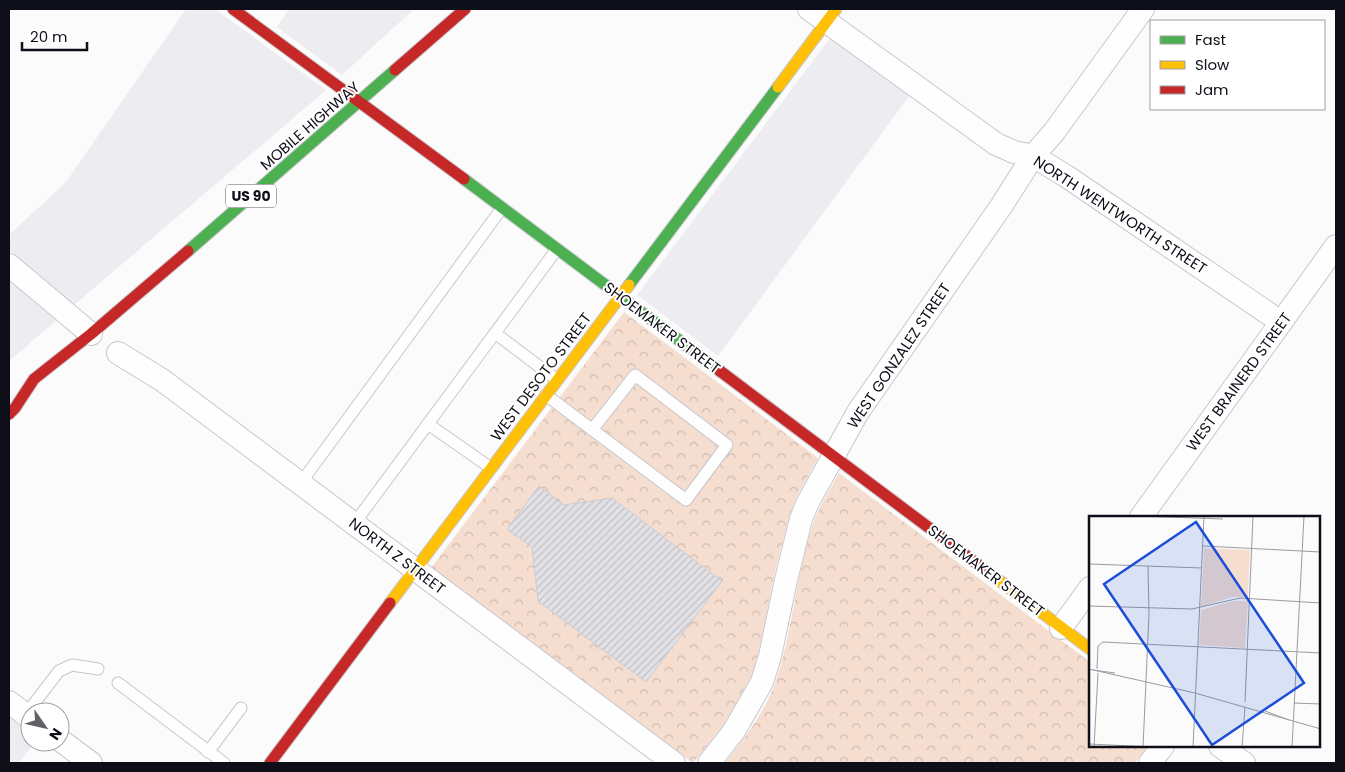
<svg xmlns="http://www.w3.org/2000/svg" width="1345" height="772" viewBox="0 0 1345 772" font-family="Poppins,sans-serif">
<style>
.built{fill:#ededf1}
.park{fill:url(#park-crowns)}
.building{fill:url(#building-hatch);stroke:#ccccd3}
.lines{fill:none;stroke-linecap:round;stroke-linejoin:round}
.lane-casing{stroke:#c7c7cd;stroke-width:13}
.street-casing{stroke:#c7c7cd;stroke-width:24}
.fast-casing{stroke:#c7c7cd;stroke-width:13}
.slow-casing{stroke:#c7c7cd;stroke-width:13}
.jam-casing{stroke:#c7c7cd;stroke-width:13}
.lane{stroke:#fefefe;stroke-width:11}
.street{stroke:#fefefe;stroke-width:22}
.fast{stroke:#4caf50;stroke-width:11}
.slow{stroke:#ffc107;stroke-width:11}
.jam{stroke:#c62828;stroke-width:11}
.labels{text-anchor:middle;stroke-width:4;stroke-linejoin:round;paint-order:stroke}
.shield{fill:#fff;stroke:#56565e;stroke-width:1}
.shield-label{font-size:14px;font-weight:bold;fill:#0e0e19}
.street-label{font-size:15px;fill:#0e0e19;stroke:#fff}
.inset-road{fill:none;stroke:#9c9ca1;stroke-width:1}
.view{fill:#1d4ed8;fill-opacity:0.15;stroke:#1d4ed8;stroke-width:2.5}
.inset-edge{fill:none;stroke:#0e0e19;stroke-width:2.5}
</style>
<defs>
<pattern id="park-crowns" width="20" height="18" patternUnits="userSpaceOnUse" patternTransform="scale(1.25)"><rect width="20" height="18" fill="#f5ddcf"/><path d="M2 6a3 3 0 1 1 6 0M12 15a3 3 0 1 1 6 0" fill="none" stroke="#d1bcb1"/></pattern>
<pattern id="building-hatch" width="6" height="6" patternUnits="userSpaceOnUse" patternTransform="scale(1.25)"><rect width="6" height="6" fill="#e1e1e6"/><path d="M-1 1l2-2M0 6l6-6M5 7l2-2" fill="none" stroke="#c0c0c5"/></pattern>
</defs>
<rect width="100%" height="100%" fill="#fbfbfb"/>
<g class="built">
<path d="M186,9h29l111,81 -253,216 -64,-55v-16l57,-53z"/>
<path d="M289,9h125l-72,66 -65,-48z"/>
<path d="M830,38l80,57 -192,261 -81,-61z"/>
<path d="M9,280l47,41 -47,40z"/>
<path d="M9,715l21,16v11h5l-16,21h-10z"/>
</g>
<g class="park">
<path d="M624,312l194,146 -21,38 -7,18 -16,62 -15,76 -8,25 -27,47 -31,39 -262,-195z"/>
<path d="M839,473l251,189v84h58l-13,17h-410c18,-23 38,-48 49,-77 19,-52 21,-109 39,-162 6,-18 17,-34 26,-51z"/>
</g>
<path class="building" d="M539,486l25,19 48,-7 110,83 -76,101 -108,-81 -6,-54 -25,-18z"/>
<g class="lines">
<defs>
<g id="lane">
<path d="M495,333l62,47"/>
<path d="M546,395l140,105 41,-55 -92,-70 -43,55"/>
<path d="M428,424l63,44"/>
<path d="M300,484l202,-276"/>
<path d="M354,524l203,-275"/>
<path d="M118,683l106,80"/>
<path d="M26,714l33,-43 13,-6 26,4"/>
<path d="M208,752l33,-44"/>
</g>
<g id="street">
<path d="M809,9l187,135 18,8 19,4 33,20 215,146"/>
<path d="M9,265l82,69"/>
<path d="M118,353l44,27 512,383"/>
<path d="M1141,517l195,-271"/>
<path d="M1061,628l29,-40"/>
<path d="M9,702l21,16"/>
<path d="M60,740l31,23"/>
<path d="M1220,746l24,17"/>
<path d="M709,763l25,-32 28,-49 8,-26 16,-76 15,-61 7,-17 50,-90 144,-207 31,-49 21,-24 89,-123"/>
<path d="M1150,763l13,-17"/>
</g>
<g id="fast">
<path d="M464,179l256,192"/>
<path d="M188,251l207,-181"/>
<path d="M629,285l149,-198"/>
</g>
<g id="slow">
<path d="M778,87l58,-78"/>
<path d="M988,572l102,77"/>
<path d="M390,603l239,-318"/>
</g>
<g id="jam">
<path d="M233,9l231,170"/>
<path d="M395,70l70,-61"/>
<path d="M720,371l268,201"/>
<path d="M9,414l6,-6 19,-29 57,-45 97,-83"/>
<path d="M270,763l120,-160"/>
</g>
</defs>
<use href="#lane" class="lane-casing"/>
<use href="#street" class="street-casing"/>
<use href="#fast" class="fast-casing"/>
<use href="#slow" class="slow-casing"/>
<use href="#jam" class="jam-casing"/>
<use href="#lane" class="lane"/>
<use href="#street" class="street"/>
<use href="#fast" class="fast"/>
<use href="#slow" class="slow"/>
<use href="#jam" class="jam"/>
</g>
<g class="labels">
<rect class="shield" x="226" y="184.5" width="50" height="23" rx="4"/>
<g class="shield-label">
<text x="251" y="201">US 90</text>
</g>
<g class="street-label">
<text transform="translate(310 126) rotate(-41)" y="5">MOBILE HIGHWAY</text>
<text transform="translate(1120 215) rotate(33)" y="5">NORTH WENTWORTH STREET</text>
<text transform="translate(662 328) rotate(37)" y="5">SHOEMAKER STREET</text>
<text transform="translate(899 356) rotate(-56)" y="5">WEST GONZALEZ STREET</text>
<text transform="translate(541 377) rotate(-53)" y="5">WEST DESOTO STREET</text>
<text transform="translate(1239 382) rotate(-54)" y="5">WEST BRAINERD STREET</text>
<text transform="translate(397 556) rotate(37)" y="5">NORTH Z STREET</text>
<text transform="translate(986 571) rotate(37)" y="5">SHOEMAKER STREET</text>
</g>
</g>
<g transform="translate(1089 516)">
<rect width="231" height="231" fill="#fbfbfb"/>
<path d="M115,32l46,2 -2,47h-16l-31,10zM144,85h15l-3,47 -46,-3 2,-35z" fill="#f5ddcf"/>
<path class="inset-road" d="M48,0l86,3M114,30l118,6M0,48l113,4M0,90l103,3 48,-11 81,5M0,153l106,24 126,36M8,153l1,-23 5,-4 218,11M4,154l22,3M156,186l8,-186M205,187l27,1M176,195l24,9M0,228l64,3M5,231l4,-74M54,231l6,-133 -1,-48M104,231l11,-231M153,231l3,-40M203,231l12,-231"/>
<path class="view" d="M107,6l108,161 -92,62 -108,-161z"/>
<rect width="231" height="231" class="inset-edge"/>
</g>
<rect width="1345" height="772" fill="none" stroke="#0e0e19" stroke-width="20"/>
<rect x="1150" y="20" width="175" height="90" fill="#ffffff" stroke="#9f9fa3"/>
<rect x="1160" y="36" width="25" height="8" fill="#4caf50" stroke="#9f9fa3"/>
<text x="1195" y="45" font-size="15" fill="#0e0e19">Fast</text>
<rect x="1160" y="61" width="25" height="8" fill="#ffc107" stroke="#9f9fa3"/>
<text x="1195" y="70" font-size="15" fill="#0e0e19">Slow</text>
<rect x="1160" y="86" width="25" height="8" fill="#c62828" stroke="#9f9fa3"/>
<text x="1195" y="95" font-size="15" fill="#0e0e19">Jam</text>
<g transform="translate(45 727) rotate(124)"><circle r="24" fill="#ffffff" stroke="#9f9fa3"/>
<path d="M0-4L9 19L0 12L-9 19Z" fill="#616168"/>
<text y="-8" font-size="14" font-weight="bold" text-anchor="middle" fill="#0e0e19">N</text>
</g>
<path d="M22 42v8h65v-8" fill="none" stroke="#0e0e19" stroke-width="2.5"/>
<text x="30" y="42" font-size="15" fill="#0e0e19" stroke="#ffffff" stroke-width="4" paint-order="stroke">20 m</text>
</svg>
